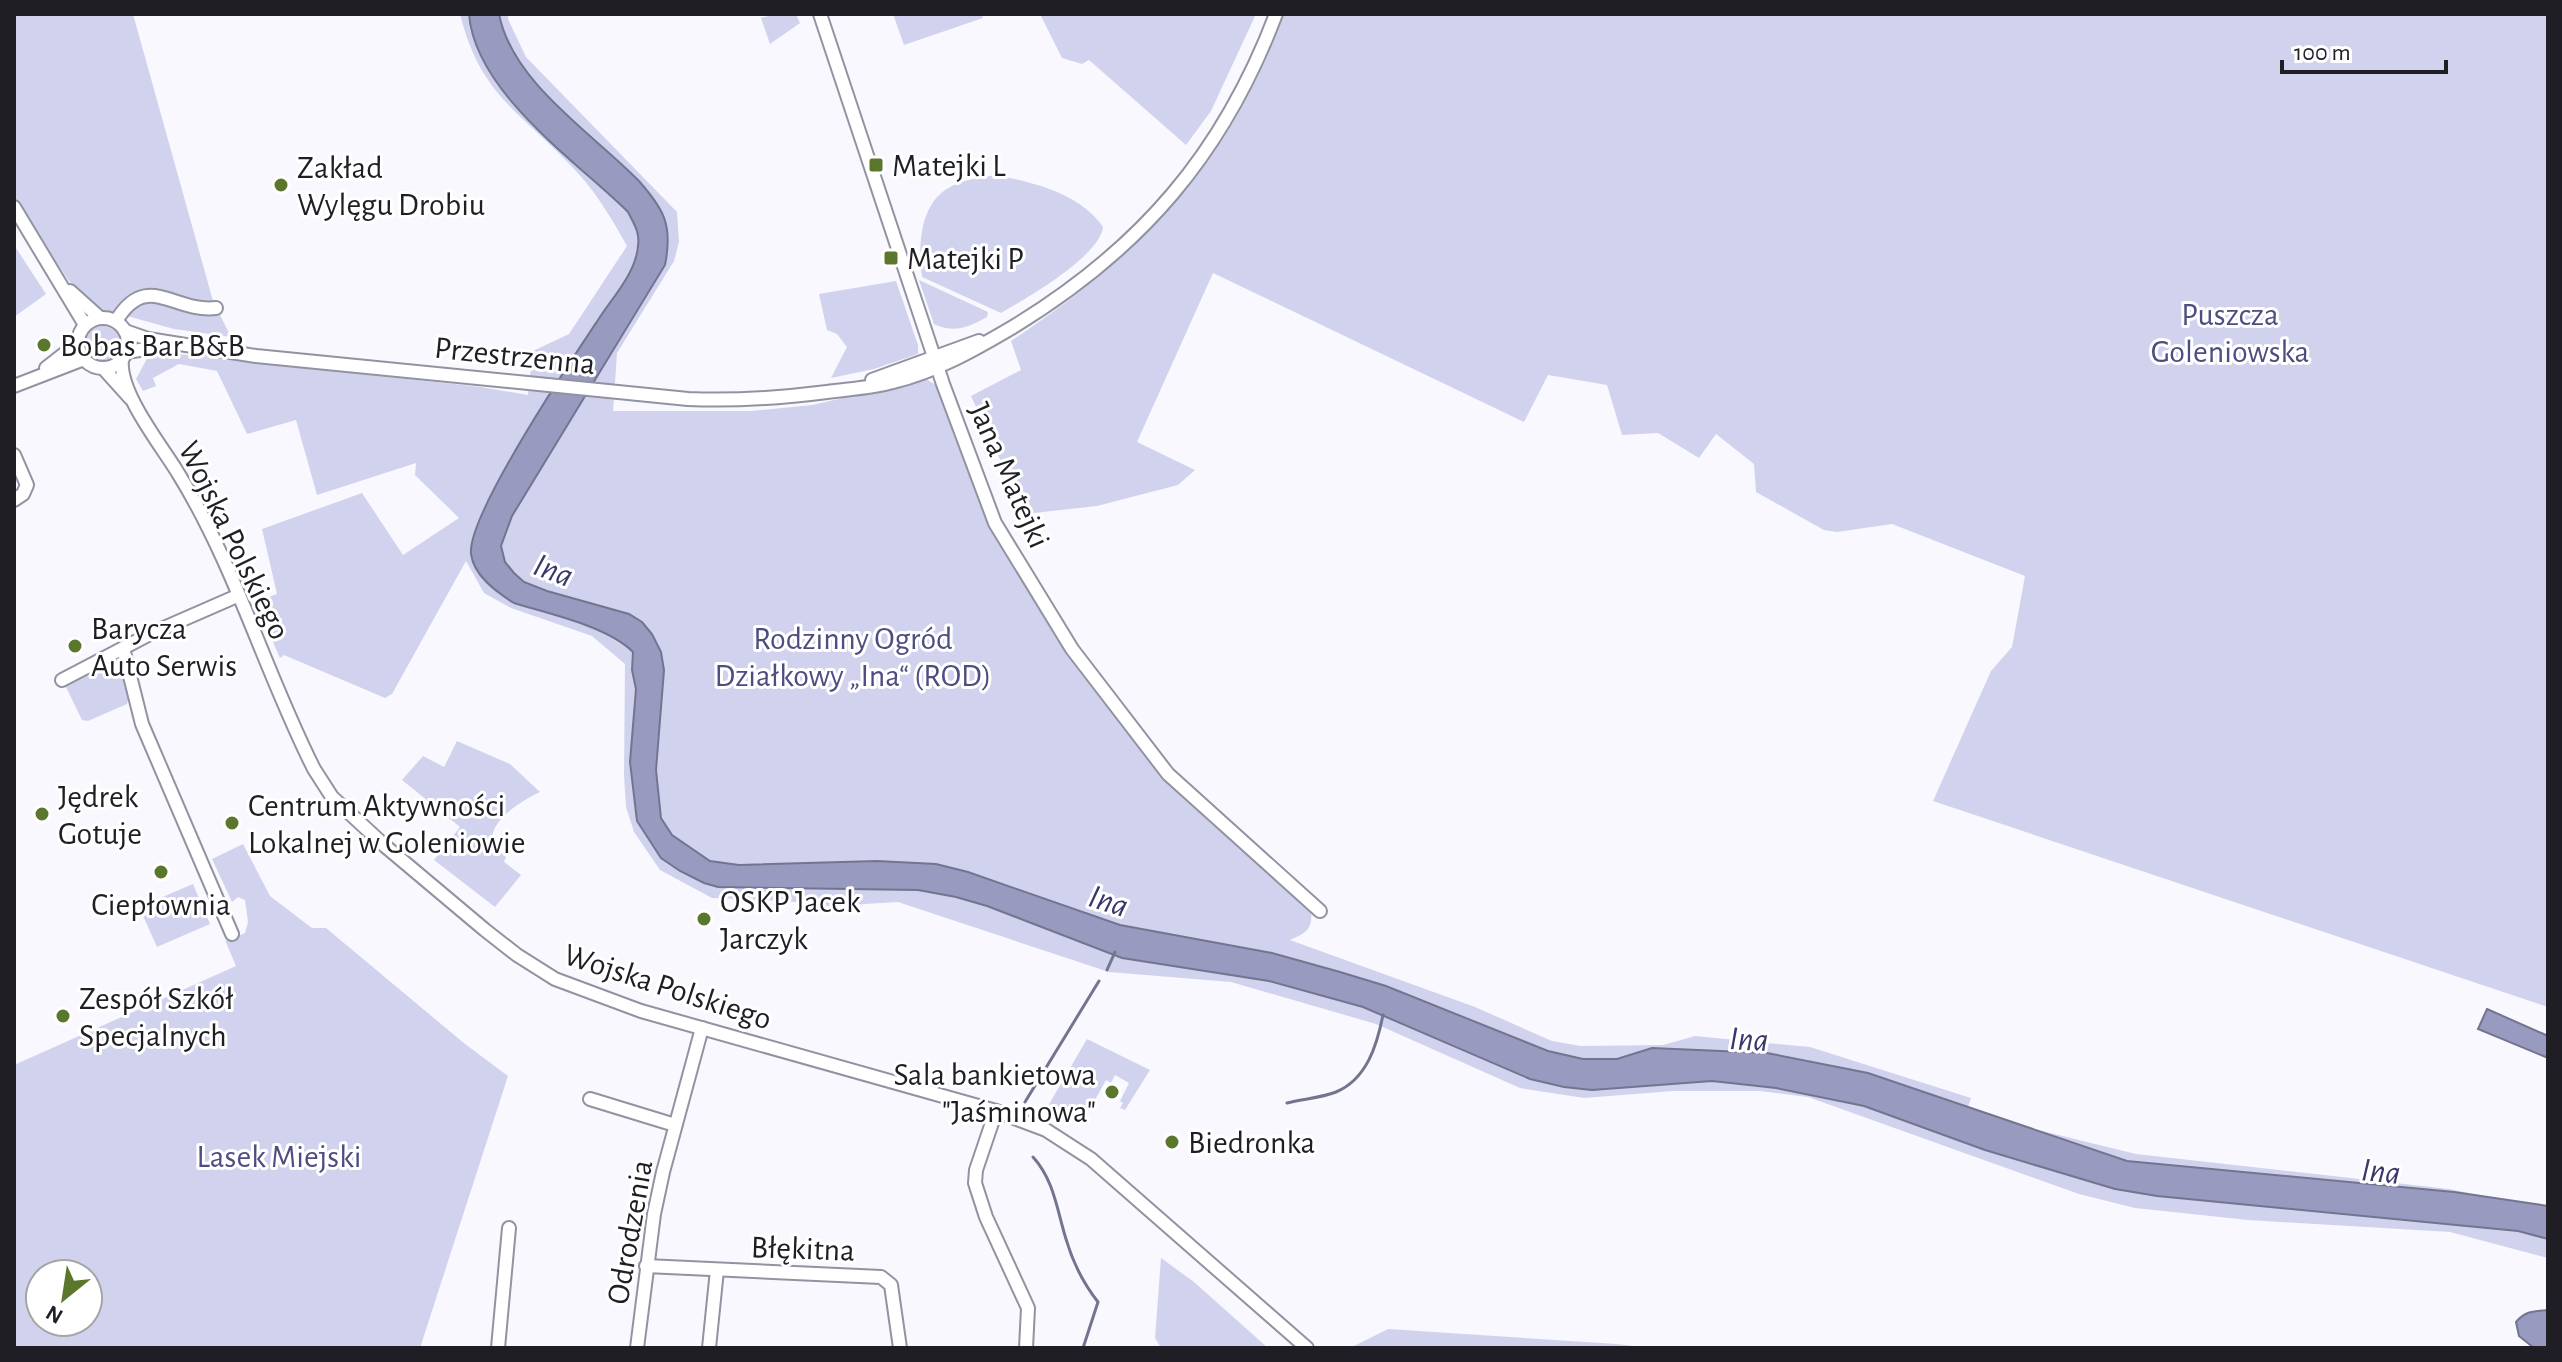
<svg xmlns="http://www.w3.org/2000/svg" width="2562" height="1362" viewBox="0 0 2562 1362" font-family="'Alegreya Sans',sans-serif">
<style>
.green{fill:#d1d3ee;fill-rule:evenodd}
.water{fill:#989abf;stroke:#737590;stroke-width:2}
.lines{fill:none;stroke-linecap:round;stroke-linejoin:round}
.stream{stroke:#737590;stroke-width:3}
.minor-casing{stroke:#9293a1;stroke-width:16}
.minor{stroke:#fff;stroke-width:12}
.poi-dot{fill:#5a772c;stroke:#fff;stroke-width:3}
.labels{text-anchor:middle;stroke-width:6;stroke-linejoin:round;paint-order:stroke}
.poi-label{font-size:32px;fill:#1e1e24;stroke:#fff;text-anchor:start}
.park-label{font-size:32px;fill:#4d4d81;stroke:#fff}
.street-label{font-size:32px;fill:#1e1e24;stroke:#fff}
.water-label{font-size:34px;font-style:italic;fill:#39386a;stroke:#fff}
</style>
<rect width="100%" height="100%" fill="#f8f8fe"/>
<g class="green">
<path d="M14,14h119l80,287 18,36 -57,-8 -47,-13 -25,-3 -33,-32 -55,-82z"/>
<path d="M460,14h48v5l18,38 151,155 2,30 -5,19 -57,92 -4,58h138l61,-6 114,-26 10,6 52,139 66,108 116,152 141,126c2,20 -5,23 -21,30l185,67 77,34 29,5 82,-1 32,-9 115,11 161,51 -3,9 66,22 102,25 313,35 99,20v49l-98,-26 -202,-12 -113,-12 -56,-14 -271,-97 -49,-6h-86l-89,7 -64,-10 -144,-64 -145,-42 -122,-10 -211,-70 -68,4 -45,-5 -73,-3 -52,-28 -26,-38 -8,-25 -2,-32 1,-111 -33,-28 -81,-28 -27,-15 -18,-32 -74,133 -7,4 -101,-43 -4,3 -25,-56 22,-8 -15,-65 100,-36 41,62 56,-37 -44,-43 1,-12 -99,32 -21,-75 -49,14 -30,-63 -38,-7 -26,14 3,8 -13,5 -7,-12 15,-28 330,36 47,8 5,-44 36,-17 58,-88c-15,-27 -31,-54 -52,-76 -53,-58 -94,-72 -115,-156z"/>
<path d="M777,14h19l4,9 -30,21 -9,-26z"/>
<path d="M893,14h89l1,4 -79,27z"/>
<path d="M1040,14h216l-45,97 -25,34 -97,-85 -7,4 -20,-6z"/>
<path d="M1284,14h1264v993l-615,-206 58,-130 21,-24 13,-71 -133,-52 -55,8 -13,-2 -68,-38 -2,-28 -38,-30 -17,24 -41,-25 -36,2 -15,-50 -59,-10 -24,47 -311,-149 -76,169 58,28 -17,15 -81,21 -72,8 -54,-118 50,-26 -10,-29c131,-87 218,-177 273,-327z"/>
<path d="M995,175c38,7 86,19 108,52 -4,30 -76,71 -102,86l-79,-36c-4,-31 -3,-75 30,-91 13,-7 29,-8 43,-11z"/>
<path d="M14,245l32,49 -32,23z"/>
<path d="M919,280l69,32 -1,5c-19,10 -32,17 -53,7z"/>
<path d="M896,281l22,64v9l-44,15 -43,9 16,-31 -10,-13 -10,-4 -8,-36z"/>
<circle cx="103" cy="343" r="17"/>
<path d="M101,665c23,0 33,18 26,39l-39,17 -6,-1 -18,-37z"/>
<path d="M457,741l53,23 30,28c-19,9 -52,29 -48,53l14,12 -2,5 17,13 -26,32 -61,-47 26,-33 -58,-47 21,-24 21,11z"/>
<path d="M243,844l27,52 42,32h14l139,116 43,32 -88,272h-406v-283l222,-99 -11,-26 2,1 18,-8 3,-11 -3,-22 -7,-3 -6,5 -20,-43zM40,1274h48v48h-48z"/>
<path d="M193,884l17,40 -53,23 -18,-40z"/>
<path d="M1087,1039l63,31 -25,40 -5,-2 3,-5 -3,-2 9,-18 -14,-8 -4,8 -5,-3 -17,31 -6,-3 -8,14 -27,-16z"/>
<path d="M1161,1258l33,24 74,66h-107l-6,-10z"/>
<path d="M1388,1329l228,15 37,4h-303z"/>
</g>
<g class="water">
<path d="M469,14h30c13,68 93,119 139,166 26,29 35,45 27,85l-153,251 -11,30 4,16 9,11 10,9 23,9 82,23 13,8 10,12 9,18 3,18 -8,100 5,48 11,17 38,26 29,4 138,-4 59,3 32,8 152,53 152,28 68,19 46,14 162,65 35,8h34l35,-11 115,5 101,20 259,88 327,31 94,14v33l-30,-8 -361,-35 -42,-7 -130,-39 -121,-44 -88,-18 -64,-7 -120,9 -28,-3 -34,-8 -167,-72 -94,-26 -147,-23 -135,-52 -31,-9 -38,-7 -200,-3 -14,-4 -24,-12 -19,-13 -24,-37 -7,-59 6,-73 -4,-19 1,-18c-26,-26 -84,-38 -119,-49 -18,-11 -40,-27 -43,-49 -4,-39 101,-195 127,-234 14,-22 38,-47 40,-74 2,-14 -4,-22 -10,-34 -53,-52 -153,-120 -159,-198z"/>
<path d="M2487,1009l61,27v22l-70,-29z"/>
<path d="M2548,1310v38h-14l-15,-12 -3,-14c9,-11 18,-11 32,-12z"/>
</g>
<g class="lines">
<g class="stream">
<path d="M1107,970l8,-18"/>
<path d="M1025,1102l74,-121"/>
<path d="M1287,1103c15,-4 34,-5 49,-11 31,-13 41,-47 47,-77"/>
<path d="M1033,1157c21,23 24,53 33,82 7,24 17,44 32,63l-15,46"/>
</g>
<defs>
<g id="minor">
<path d="M820,14l123,370 52,139 77,126 96,125 152,137"/>
<path d="M14,207l71,118"/>
<path d="M70,291l30,27"/>
<circle cx="103" cy="343" r="25"/>
<path d="M116,321c31,-51 57,-8 100,-13"/>
<path d="M125,331l23,8 108,17 432,43c47,2 92,-1 139,-7 22,-3 44,-4 66,-10 44,-11 81,-32 120,-55 128,-78 210,-173 263,-313"/>
<path d="M126,352l41,-6"/>
<path d="M122,359c-4,33 39,86 56,114 57,92 87,199 136,296l18,28 53,49 100,84 32,25 38,24 86,32 355,100 50,19 45,29 216,189"/>
<path d="M46,368l23,-18 9,-12"/>
<path d="M103,368l27,30"/>
<path d="M872,380l107,-39"/>
<path d="M14,386l70,-27"/>
<path d="M14,455l13,30 -4,9 -9,6"/>
<path d="M123,648l19,76 90,210"/>
<path d="M62,680l88,-46 87,-38"/>
<path d="M590,1099l85,26"/>
<path d="M996,1111l-20,59 -1,13 11,34 42,91 -2,40"/>
<path d="M646,1266l235,11 10,8 9,63"/>
<path d="M498,1348l11,-120"/>
<path d="M637,1348l17,-134 9,-42 39,-144"/>
<path d="M709,1348l8,-78"/>
</g>
</defs>
<use href="#minor" class="minor-casing"/>
<use href="#minor" class="minor"/>
</g>
<g class="poi-dot">
<rect x="868" y="157" width="16" height="16" rx="4"/>
<circle cx="281" cy="185" r="8"/>
<rect x="883" y="250" width="16" height="16" rx="4"/>
<circle cx="44" cy="345" r="8"/>
<circle cx="75" cy="646" r="8"/>
<circle cx="42" cy="814" r="8"/>
<circle cx="232" cy="823" r="8"/>
<circle cx="161" cy="872" r="8"/>
<circle cx="704" cy="919" r="8"/>
<circle cx="63" cy="1016" r="8"/>
<circle cx="1112" cy="1092" r="8"/>
<circle cx="1172" cy="1142" r="8"/>
</g>
<g class="labels">
<g class="poi-label">
<text x="892" y="176">Matejki L</text>
<text x="297" y="178">Zakład<tspan x="297" dy="37">Wylęgu Drobiu</tspan></text>
<text x="907" y="269">Matejki P</text>
<text x="60" y="356">Bobas Bar B&amp;B</text>
<text x="91" y="639">Barycza<tspan x="91" dy="37">Auto Serwis</tspan></text>
<text x="58" y="807">Jędrek<tspan x="58" dy="37">Gotuje</tspan></text>
<text x="248" y="816">Centrum Aktywności<tspan x="248" dy="37">Lokalnej w Goleniowie</tspan></text>
<text x="720" y="912">OSKP Jacek<tspan x="720" dy="37">Jarczyk</tspan></text>
<text x="161" y="915" text-anchor="middle">Ciepłownia</text>
<text x="79" y="1009">Zespół Szkół<tspan x="79" dy="37">Specjalnych</tspan></text>
<text x="1096" y="1085" text-anchor="end">Sala bankietowa<tspan x="1096" dy="37">"Jaśminowa"</tspan></text>
<text x="1188" y="1153">Biedronka</text>
</g>
<g class="park-label">
<text x="2230" y="325">Puszcza<tspan x="2230" dy="37">Goleniowska</tspan></text>
<text x="853" y="649">Rodzinny Ogród<tspan x="853" dy="37">Działkowy „Ina“ (ROD)</tspan></text>
<text x="279" y="1167">Lasek Miejski</text>
</g>
<g class="street-label">
<text transform="translate(515 355) rotate(6)" y="11">Przestrzenna</text>
<text transform="translate(1010 475) rotate(66)" y="11">Jana Matejki</text>
<text transform="translate(235 540) rotate(64)" y="11">Wojska Polskiego</text>
<text transform="translate(668 986) rotate(18)" y="11">Wojska Polskiego</text>
<text transform="translate(629 1232) rotate(-80)" y="11">Odrodzenia</text>
<text transform="translate(803 1248) rotate(2)" y="11">Błękitna</text>
</g>
<g class="water-label">
<text transform="translate(554 569) rotate(21)" y="12">Ina</text>
<text transform="translate(1109 900) rotate(18)" y="12">Ina</text>
<text transform="translate(1749 1038) rotate(3)" y="12">Ina</text>
<text transform="translate(2381 1170) rotate(6)" y="12">Ina</text>
</g>
</g>
<rect width="2562" height="1362" fill="none" stroke="#1e1e24" stroke-width="32"/>
<g transform="translate(64 1298) rotate(210)"><circle r="38" fill="#ffffff" stroke="#a5a5a7" stroke-width="2"/>
<path d="M0-6L14 30L0 20L-14 30Z" fill="#5a772c"/>
<text y="-12" font-size="22" font-weight="bold" text-anchor="middle" fill="#1e1e24">N</text>
</g>
<path d="M2282 60v12h164v-12" fill="none" stroke="#1e1e24" stroke-width="4"/>
<text x="2294" y="60" font-size="24" fill="#1e1e24" stroke="#ffffff" stroke-width="6" paint-order="stroke">100 m</text>
</svg>
